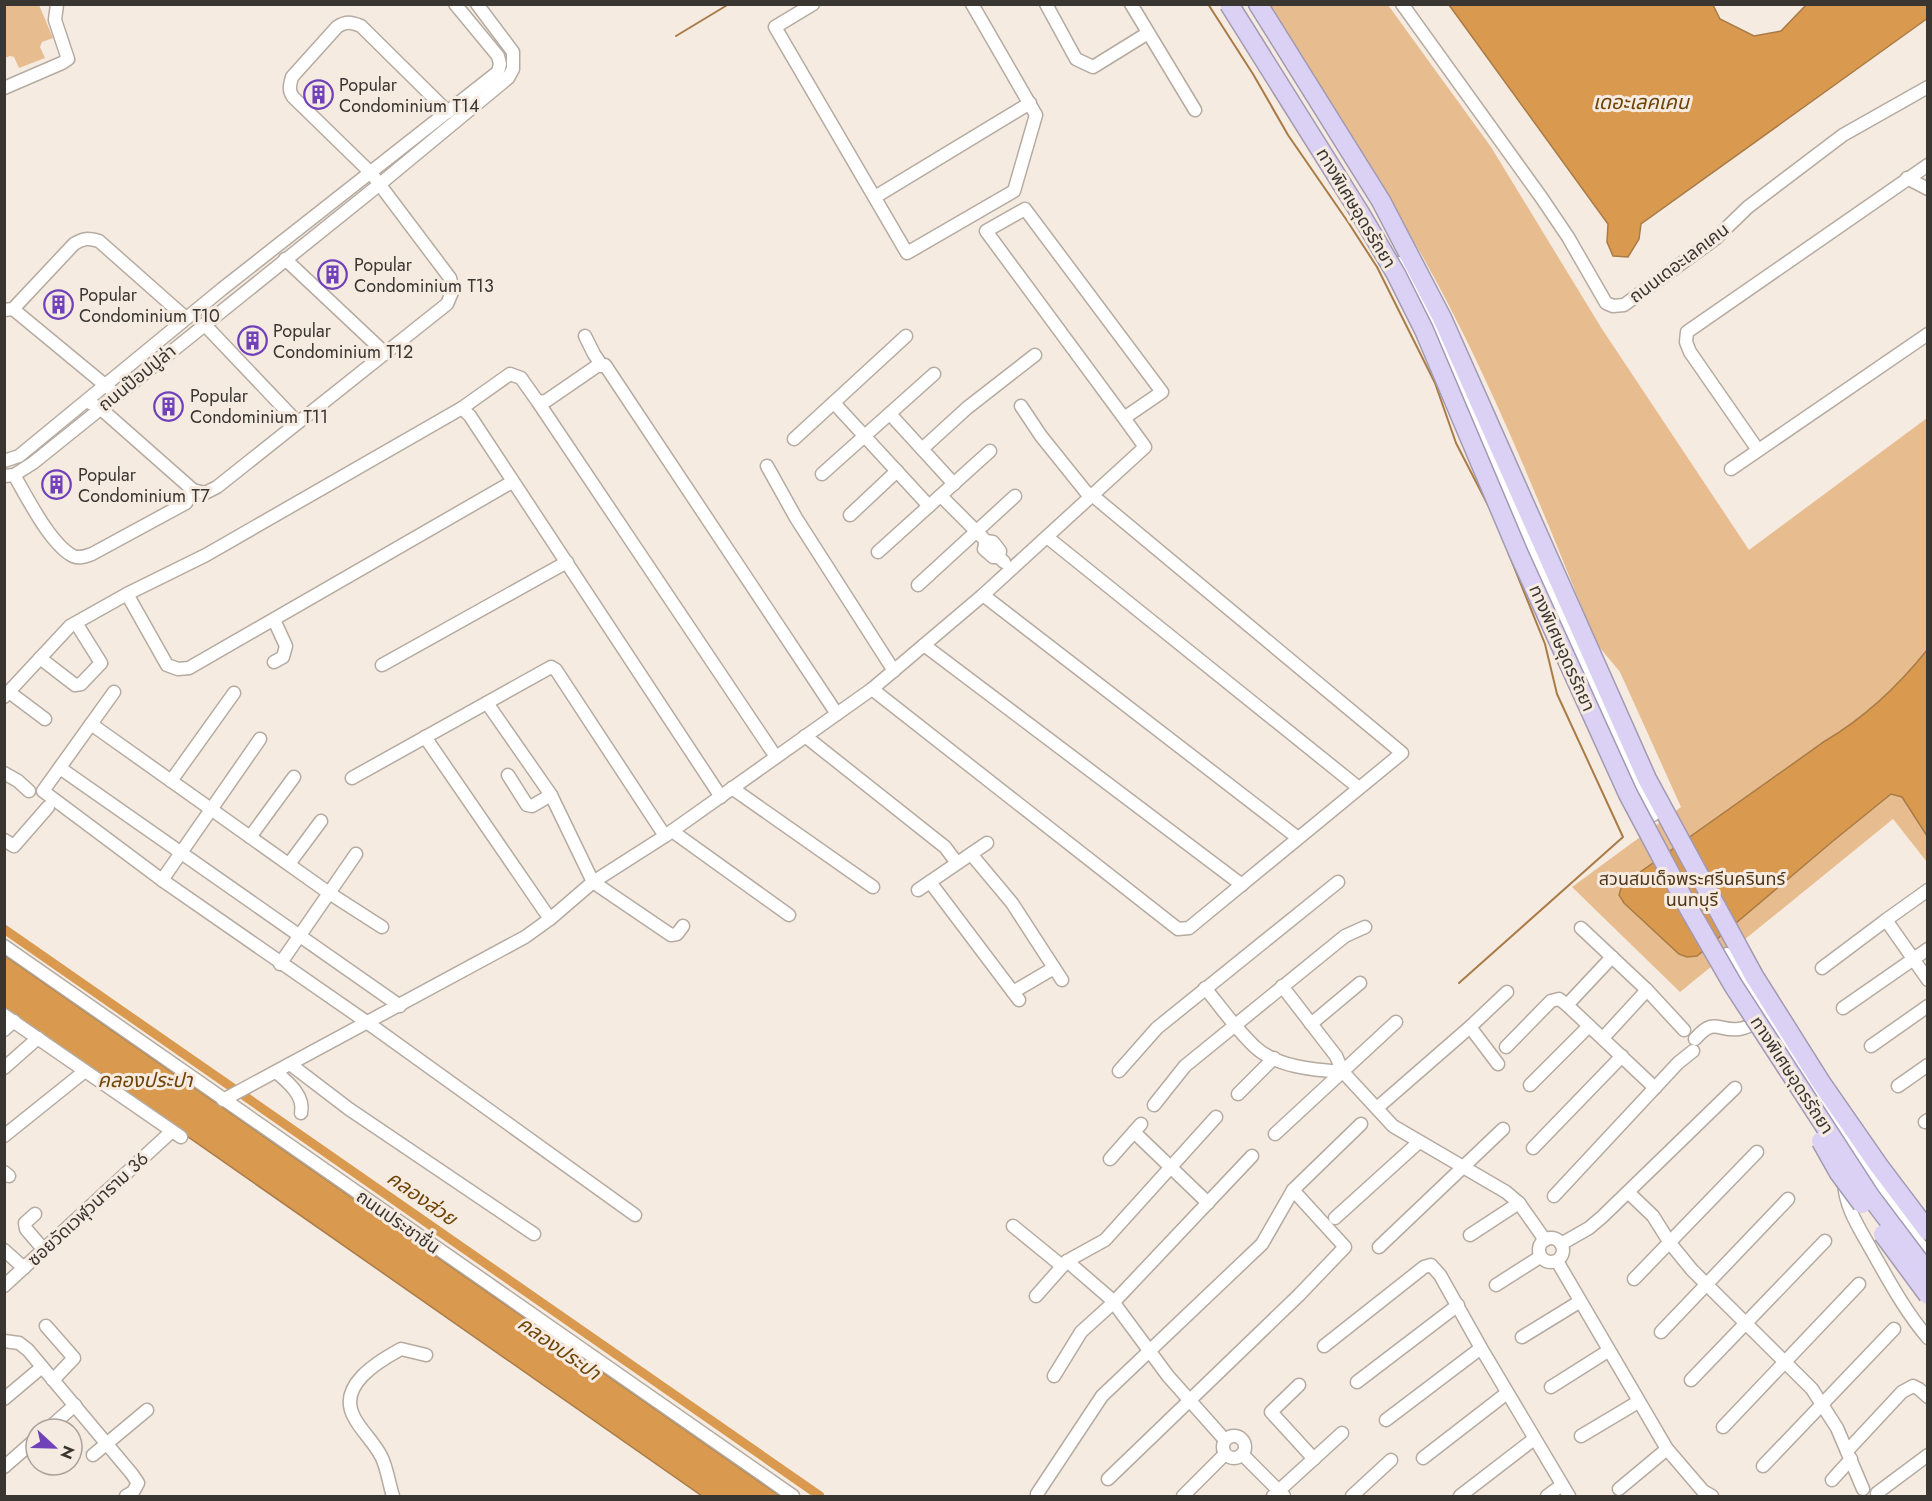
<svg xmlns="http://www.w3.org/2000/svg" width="1932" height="1501" viewBox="0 0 1932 1501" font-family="Jost,'Noto Sans Thai',sans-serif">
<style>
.green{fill:#e7bc8f}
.water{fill:#d9994f;stroke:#a97b46;stroke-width:1.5}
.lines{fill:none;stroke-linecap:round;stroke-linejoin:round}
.stream{stroke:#a97b46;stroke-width:2}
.canal{stroke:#d9994f;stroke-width:9}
.minor-casing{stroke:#b5aba1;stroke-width:15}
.highway-casing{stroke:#a29ab0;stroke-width:21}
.minor{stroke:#fff;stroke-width:12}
.highway{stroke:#dbd1f5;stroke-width:18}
.highway-bridge-casing{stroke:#a29ab0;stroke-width:21;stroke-linecap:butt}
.highway-bridge{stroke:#dbd1f5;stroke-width:18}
.labels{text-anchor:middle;stroke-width:6;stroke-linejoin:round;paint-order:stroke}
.poi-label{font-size:18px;fill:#393531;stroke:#f6ebe1;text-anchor:start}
.street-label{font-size:18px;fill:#393531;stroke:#f6ebe1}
.park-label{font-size:18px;fill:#503516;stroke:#f6ebe1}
.water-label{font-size:20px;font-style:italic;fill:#6e4408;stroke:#f6ebe1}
</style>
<rect width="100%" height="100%" fill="#f6ebe1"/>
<g class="green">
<path d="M5,4l34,1 14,33 -11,4 -2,5 5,11 -26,10 -5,-11 -4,-1 -5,2z"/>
<path d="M1262,5h126l103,142 111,182 147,221 178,-132v444l-34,-43 -213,173 -108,-105 109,-80 -61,-135 -24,-29c-47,-117 -94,-237 -153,-349 -53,-101 -119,-194 -181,-289z"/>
</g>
<g class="water">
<path d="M1449,5h264l7,14 34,17 27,-5 25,-26h121l1,13 -287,206 -2,15 -11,18 -15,-1 -6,-14 1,-18z"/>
<path d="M1927,650v186l-25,-39 -11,-3 -58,47 -136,115 -10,1 -8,-3 -55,-51 -5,-8 3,-10 203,-144c39,-23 74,-56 102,-91z"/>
<path d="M4,955l776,541h-78l-697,-487z"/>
</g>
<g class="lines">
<g class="stream">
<path d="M1208,4l45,70 35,61 60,87 29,45 58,116 21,60 35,68"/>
<path d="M676,36l53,-32"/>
<path d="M1459,983l164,-146 -66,-143 -12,-50 -37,-92"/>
</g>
<path class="canal" d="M4,929l816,567"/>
<defs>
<g id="minor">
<path d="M813,4l-38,23 132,226 107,-62 22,-76 -64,-111"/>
<path d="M1046,4l30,55 17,8 55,-34"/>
<path d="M1131,4l64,106"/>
<path d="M1402,4l139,193 27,40 38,66 7,3 11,-1 91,-66 33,-32 95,-72 85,-48"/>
<path d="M4,88l58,-25 6,-4 -13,-39 2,-16"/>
<path d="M1907,178l21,11"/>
<path d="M875,197l155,-94"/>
<path d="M285,259l100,94"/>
<path d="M1399,263l26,43 228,509"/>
<path d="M13,309l98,81"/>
<path d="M4,310l9,-1 61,-65c10,-6 14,-6 25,-3l87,77"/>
<path d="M204,324l93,98"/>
<path d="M585,336l9,18 8,12"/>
<path d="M86,401l14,7 93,82 12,3 12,-6 230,-183 6,-14 -3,-12 -79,-105 -78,-76c-5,-7 -3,-12 -1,-20l45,-50c9,-6 14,-5 24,-1l87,86"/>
<path d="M538,402l238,355"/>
<path d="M834,403l95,103"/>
<path d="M462,408l8,8 251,381"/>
<path d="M890,414l64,70"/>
<path d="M794,439l112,-103"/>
<path d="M922,449l45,-41 68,-53"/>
<path d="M1758,450l-68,-98 -4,-10 1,-10 241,-167"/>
<path d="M4,461l15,-5 203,-167 276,-217 2,-8 -2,-8 -43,-52"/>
<path d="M767,466l29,52 98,153"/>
<path d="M1731,469l197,-135"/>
<path d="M822,474l112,-100"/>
<path d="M14,475c13,22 36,69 59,81 7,3 13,0 19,-2l94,-51 7,-13"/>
<path d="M4,476l10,-1 19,-12 347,-279 128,-106 5,-9v-17l-36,-48"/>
<path d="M941,496l45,45 7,1 7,9 -1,6"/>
<path d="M850,515l47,-44"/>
<path d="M1047,537l312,251"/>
<path d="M986,541l-2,8 9,8h6l5,5"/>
<path d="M878,552l112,-101"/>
<path d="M918,585l97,-89"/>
<path d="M127,594l40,71 11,4 11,-1 323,-186"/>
<path d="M983,595l315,243"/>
<path d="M274,620l12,26 -3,11 -9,5"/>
<path d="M924,645l318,240"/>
<path d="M40,658l35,27 6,-1 20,-21 -25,-40"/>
<path d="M382,665l185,-103"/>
<path d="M872,689l306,240 11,-1 213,-175 -310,-258 -6,-3 -45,-56 -20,-30"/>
<path d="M9,692l36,27"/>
<path d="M114,692l-71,99 119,89 206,143 267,192"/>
<path d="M4,697l66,-71 57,-32 79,-39 256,-147 48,-34 11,4 17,24 8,-1 51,-35 8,-1 232,349"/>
<path d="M487,703l64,92 42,87 78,53 6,-1 6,-8"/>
<path d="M91,724l238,169 53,34"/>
<path d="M805,736l140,111 12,16"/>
<path d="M425,737l125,182"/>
<path d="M60,768l340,238"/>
<path d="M4,773l14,8 11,10"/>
<path d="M508,775l19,30 5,1 19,-11"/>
<path d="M352,778l199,-111 5,3 109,166"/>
<path d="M171,781l63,-88"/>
<path d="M732,788l141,99"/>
<path d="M672,831l117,84"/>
<path d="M250,837l44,-60"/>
<path d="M4,840l10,6 34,-39"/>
<path d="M971,854l41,49 50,77"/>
<path d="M289,864l32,-43"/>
<path d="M162,880l98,-141"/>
<path d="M930,882l89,118"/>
<path d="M918,890l69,-47"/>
<path d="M1886,920l42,-30"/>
<path d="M1581,928l66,62 37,40"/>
<path d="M4,946l789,550"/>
<path d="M1727,954l155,240 46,61"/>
<path d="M280,964l76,-110"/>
<path d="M1822,968l64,-48 42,60"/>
<path d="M1282,986l54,70 7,16 50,54 113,66 13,11 26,37"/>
<path d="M1205,988c16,19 31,41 49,58 21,21 61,24 89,26"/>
<path d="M1013,992l41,-24"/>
<path d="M1567,1005l45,-48"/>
<path d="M1843,1008l85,-59"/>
<path d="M4,1015l177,122"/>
<path d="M1311,1024l49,-41"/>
<path d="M1470,1027l28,37"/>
<path d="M4,1030l10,-9"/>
<path d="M1603,1038l44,-48"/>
<path d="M1695,1039c20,-23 23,-7 44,-10 8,-1 16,-6 23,-9"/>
<path d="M1871,1046l57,-40"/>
<path d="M1506,1047l45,-46 8,-2 8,6 88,83"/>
<path d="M290,1064l59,45 185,125"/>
<path d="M4,1068l34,-30"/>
<path d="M1119,1071l38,-43 181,-146"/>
<path d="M276,1072c12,10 29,24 25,41"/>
<path d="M1530,1085l59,-59"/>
<path d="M1898,1086l30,-21"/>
<path d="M1238,1094l36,-36"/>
<path d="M223,1100l302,-163 25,-18 43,-37 72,-46 207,-147 111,-94 162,-148 -21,-29 -138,-187 39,-22 137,183 -38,26"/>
<path d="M1154,1105l31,-39 160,-130 20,-9"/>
<path d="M1377,1108l93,-81 37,-35"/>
<path d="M1925,1122l3,-2"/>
<path d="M1134,1132l74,71"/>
<path d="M1275,1134l121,-112"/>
<path d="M4,1136l81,-65"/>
<path d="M1533,1148l89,-92"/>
<path d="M1110,1159l31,-35"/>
<path d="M4,1172l5,4"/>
<path d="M1844,1182c1,26 16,47 28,69 17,30 33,60 56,87"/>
<path d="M1629,1193l24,23 17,27 22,27 120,119 25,39 26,61"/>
<path d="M1554,1196l124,-133 15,-12"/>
<path d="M35,1214l-10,9 1,6 18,21"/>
<path d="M1335,1218l84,-76"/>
<path d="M1013,1226l49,40"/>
<path d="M1470,1235l49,-32"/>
<circle cx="1551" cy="1250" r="12"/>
<path d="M1561,1244l28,-16 13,-11 133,-129"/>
<path d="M1379,1247l124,-118"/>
<path d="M4,1250l20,18"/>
<path d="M1067,1261l44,38 57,77 57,64"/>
<path d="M1557,1261l110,188 36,42 9,5"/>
<path d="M1634,1279l123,-127"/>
<path d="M1496,1285l44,-28"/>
<path d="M4,1286l168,-155"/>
<path d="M1036,1296l31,-35 38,-21 111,-123"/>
<path d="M46,1326l28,32 -21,22"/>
<path d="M1661,1332l127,-133"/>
<path d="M1522,1337l57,-35"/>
<path d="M4,1341l15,2 9,7 104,124 6,9 -5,9 -7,4"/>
<path d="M1324,1346l100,-79 7,-2 9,10 41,73 88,148"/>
<path d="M1054,1376l27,-44 32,-29 139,-147"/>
<path d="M1691,1380l134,-139"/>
<path d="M1357,1382l101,-77"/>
<path d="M1299,1385l-28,27 43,47"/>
<path d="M1551,1387l57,-36"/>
<path d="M4,1399l38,-32"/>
<path d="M1386,1420l95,-72"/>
<path d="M1723,1427l136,-143"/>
<path d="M48,1429l27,-24"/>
<circle cx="1234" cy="1447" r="11"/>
<path d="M1581,1436l57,-34"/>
<path d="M1847,1451l55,-59 11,-6 6,3 9,8"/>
<path d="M1242,1454l42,42"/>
<path d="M93,1455l54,-45"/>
<path d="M1423,1458l84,-65"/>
<path d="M1763,1466l131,-137"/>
<path d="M4,1467l32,-28"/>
<path d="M1108,1479l191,-184 46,-48 -52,-57"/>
<path d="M1832,1480l19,-21"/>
<path d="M1619,1489l48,-40"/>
<path d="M1877,1493l51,-38"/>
<path d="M1037,1494l65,-98 160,-152 31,-54 68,-66"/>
<path d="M393,1496c-4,-12 -6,-29 -12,-40 -7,-14 -20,-25 -27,-39 -17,-31 23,-55 47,-68l25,6"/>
<path d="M1183,1496l42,-42"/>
<path d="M1273,1496l69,-63"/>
<path d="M1352,1496l39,-36"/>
<path d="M1460,1496l74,-57"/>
<path d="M1547,1496l15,-11"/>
</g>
<path id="highway" d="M1258,4l123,197 61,117 205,461 107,197 68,108 57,82 49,65"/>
</defs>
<use href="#minor" class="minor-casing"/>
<use href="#highway" class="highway-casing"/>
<use href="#minor" class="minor"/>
<use href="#highway" class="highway"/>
<defs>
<g id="highway-bridge">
<path d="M1229,4l131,209 36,61 28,56 94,222 110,242 60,113 45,78 137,211 58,77"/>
<path d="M1821,1141l18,32 23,31"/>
<path d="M1883,1234l45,61"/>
</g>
</defs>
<use href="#highway-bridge" class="highway-bridge-casing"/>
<use href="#highway-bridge" class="highway-bridge"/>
</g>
<defs>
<symbol id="building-ring" viewBox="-11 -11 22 22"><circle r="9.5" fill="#f6ebe1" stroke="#7041b9" stroke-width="1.5"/><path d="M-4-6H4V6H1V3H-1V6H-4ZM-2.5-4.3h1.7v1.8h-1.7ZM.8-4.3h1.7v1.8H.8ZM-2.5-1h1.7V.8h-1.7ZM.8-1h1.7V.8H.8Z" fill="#7041b9"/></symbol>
</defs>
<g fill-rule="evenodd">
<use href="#building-ring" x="302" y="78" width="33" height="33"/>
<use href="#building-ring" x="316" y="258" width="33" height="33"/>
<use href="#building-ring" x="42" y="288" width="33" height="33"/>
<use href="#building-ring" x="236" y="324" width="33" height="33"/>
<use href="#building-ring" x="152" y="390" width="33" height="33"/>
<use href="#building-ring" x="40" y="468" width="33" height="33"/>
</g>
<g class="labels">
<g class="poi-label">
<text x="339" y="91">Popular<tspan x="339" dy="21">Condominium T14</tspan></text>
<text x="354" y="271">Popular<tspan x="354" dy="21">Condominium T13</tspan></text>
<text x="79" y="301">Popular<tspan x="79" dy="21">Condominium T10</tspan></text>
<text x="273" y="337">Popular<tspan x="273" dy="21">Condominium T12</tspan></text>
<text x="190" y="402">Popular<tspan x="190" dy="21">Condominium T11</tspan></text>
<text x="78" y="481">Popular<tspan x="78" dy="21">Condominium T7</tspan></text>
</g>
<g class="street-label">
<text transform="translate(1356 208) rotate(59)" y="6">ทางพิเศษอุดรรัถยา</text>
<text transform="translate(1679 263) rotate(-37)" y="6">ถนนเดอะเลคเคน</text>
<text transform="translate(137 378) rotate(-39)" y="6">ถนนป๊อปปูล่า</text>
<text transform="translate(1562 648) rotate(66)" y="6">ทางพิเศษอุดรรัถยา</text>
<text transform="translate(1792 1075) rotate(57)" y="6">ทางพิเศษอุดรรัถยา</text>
<text transform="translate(88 1209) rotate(-43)" y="6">ซอยวัดเวฬุวนาราม 36</text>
<text transform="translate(398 1222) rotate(35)" y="6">ถนนประชาชื่น</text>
</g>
<g class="park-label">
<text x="1692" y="885">สวนสมเด็จพระศรีนครินทร์<tspan x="1692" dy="21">นนทบุรี</tspan></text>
</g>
<g class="water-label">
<text x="1641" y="109">เดอะเลคเคน</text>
<text x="145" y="1087">คลองประปา</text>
<text transform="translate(422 1198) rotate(35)" y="7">คลองส่วย</text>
<text transform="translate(559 1348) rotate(35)" y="7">คลองประปา</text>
</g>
</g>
<rect width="1932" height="1501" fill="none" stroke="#393531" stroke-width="12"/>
<g transform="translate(54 1447) rotate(112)"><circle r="28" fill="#f6ebe1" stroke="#aaa29b" stroke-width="1.5"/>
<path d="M0-4.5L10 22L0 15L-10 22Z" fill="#7041b9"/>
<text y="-9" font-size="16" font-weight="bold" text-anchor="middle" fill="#393531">N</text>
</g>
</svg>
